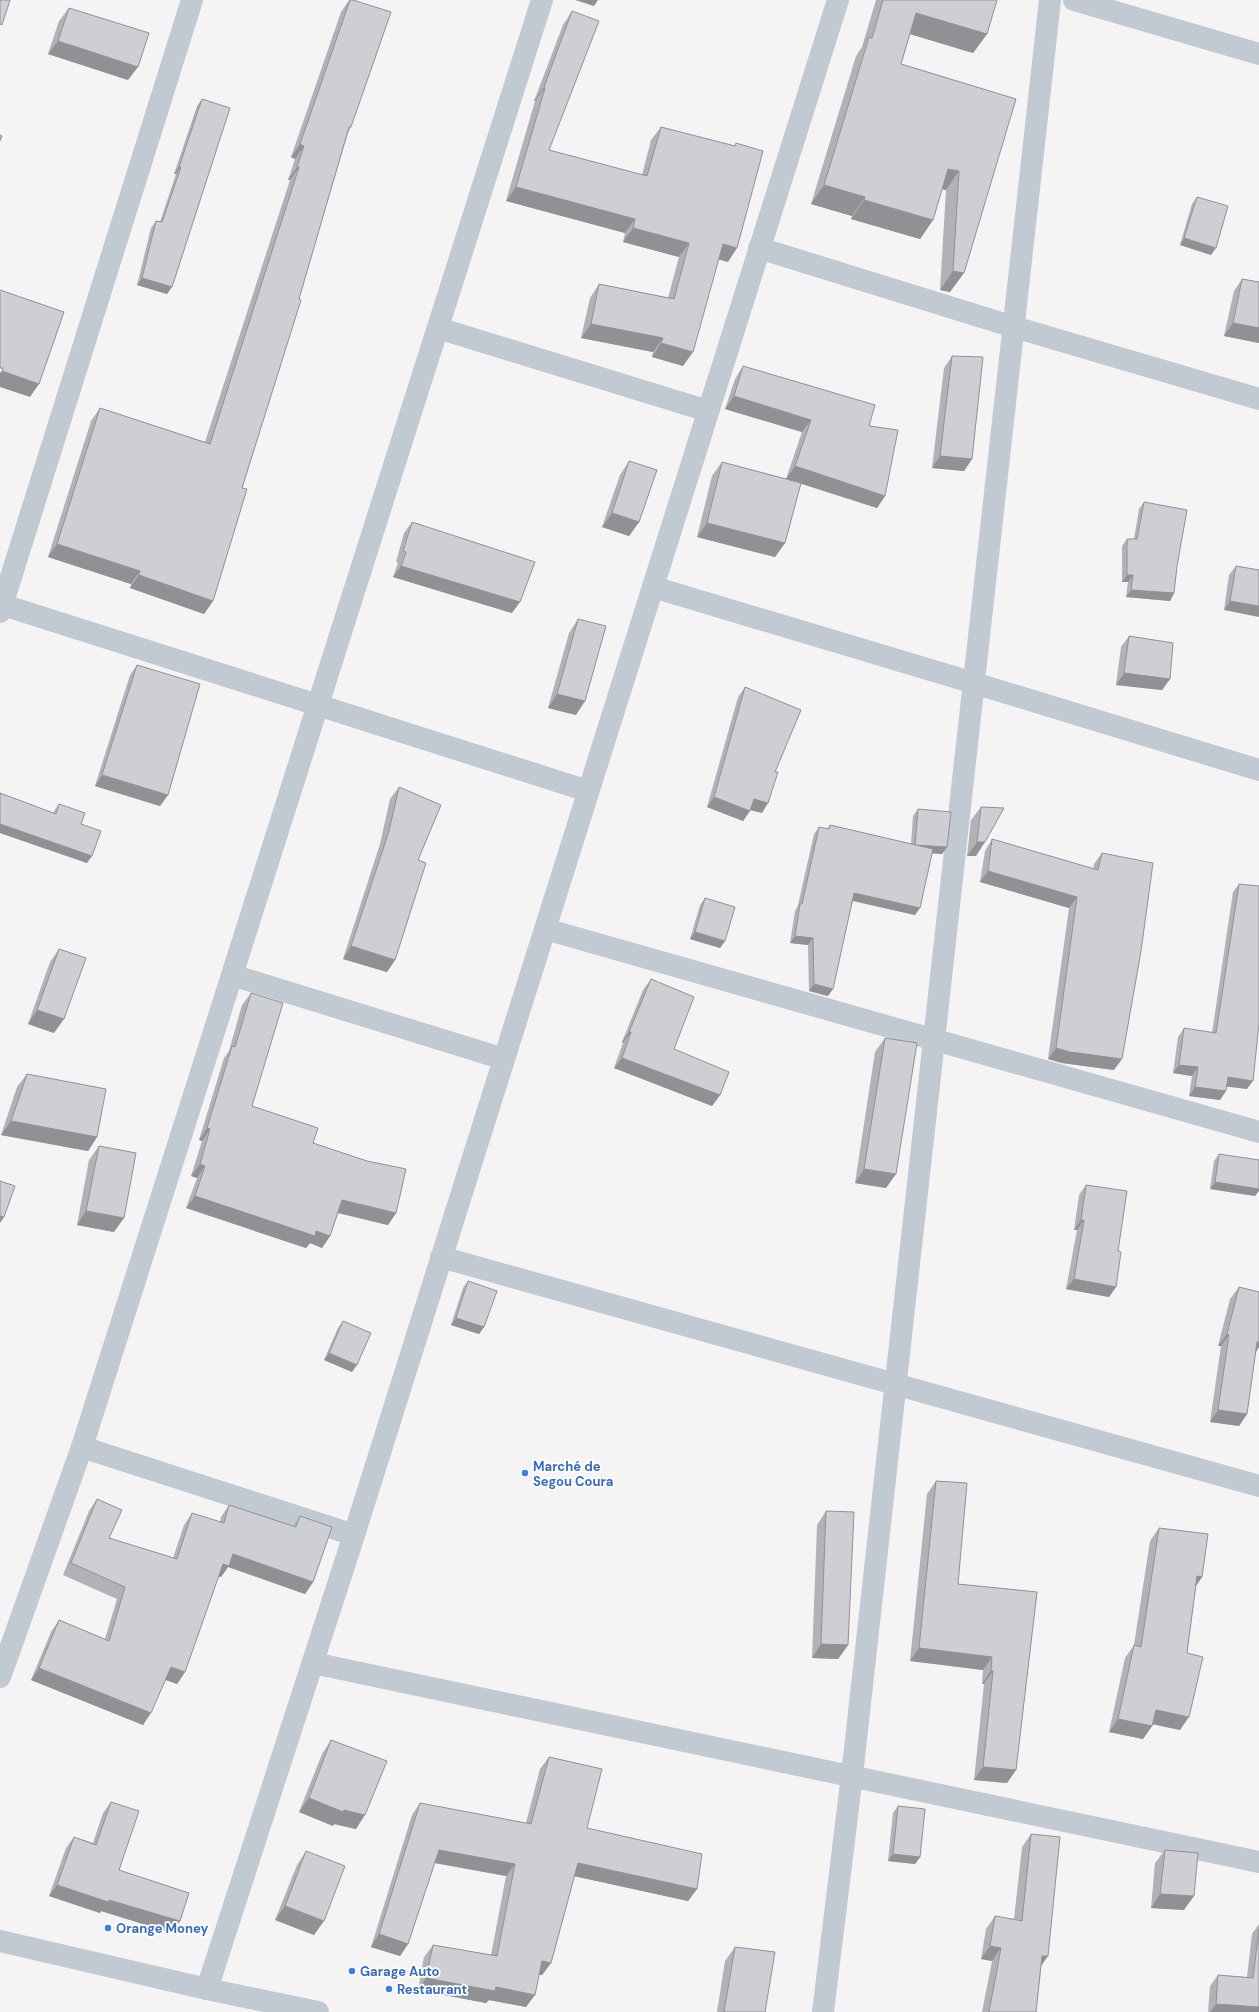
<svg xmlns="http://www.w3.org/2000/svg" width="1259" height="2012" viewBox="0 0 1259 2012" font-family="'DM Sans',sans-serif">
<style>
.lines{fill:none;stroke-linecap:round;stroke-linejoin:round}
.minor{stroke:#c1cad2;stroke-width:22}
.wall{fill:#b0b2b7}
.shaded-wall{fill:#909195}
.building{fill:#cdcfd5;stroke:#909195}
.shop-dot{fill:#3f7fe0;stroke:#fff;stroke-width:1.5}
.labels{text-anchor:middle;stroke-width:3.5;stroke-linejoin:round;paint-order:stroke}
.shop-label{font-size:13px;font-weight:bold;fill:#366cbe;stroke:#fff;text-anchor:start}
</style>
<rect width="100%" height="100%" fill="#f5f3f3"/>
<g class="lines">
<g class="minor">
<path d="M1074,0l185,54"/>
<path d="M759,248l255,79 245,72"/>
<path d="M438,328l270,83"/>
<path d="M653,587l321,96 285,87"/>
<path d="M0,604l588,187"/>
<path d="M0,612l192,-612"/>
<path d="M545,929l714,203"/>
<path d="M232,975l272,84"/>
<path d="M441,1257l818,229"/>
<path d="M82,1447l272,88"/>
<path d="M313,1663l946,199"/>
<path d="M0,1677l82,-230 460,-1447"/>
<path d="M0,1941l207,48 111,23"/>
<path d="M207,1989l147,-454 484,-1535"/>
<path d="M823,2012l29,-237 198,-1775"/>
</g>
</g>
<g class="wall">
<path d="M349,0h4l-2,127 -3,6 -106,355 -29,113 -9,13 -74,-26 1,-4 -83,-27 43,-136 9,-13 105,34 85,-262h-2l7,-21 -4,-2 50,-145z"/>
<path d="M876,0h121l-10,34 -14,19 -63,-19 -9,30 115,35 -66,193 -10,-2 6,-100 -4,-1 -9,31 -13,19 -69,-20 1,-3 -41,-12 45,-148 6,-9z"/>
<path d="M69,8l59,72 -80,-26 11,-33z"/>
<path d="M572,11l-23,139 93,25 9,-35 10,-13 73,19 2,-3 -8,119 -9,-3 -36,107 -31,-9 1,-5 -72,-14 9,-40 9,-14 69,14 11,-41 -56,-15 2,-9 -119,-32 29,-100h-1l29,-76z"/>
<path d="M202,99l-35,195 -30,-9 14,-57 5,-7 4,1 16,-48h-2l23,-68z"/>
<path d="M1197,197l14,58 -31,-10 12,-41z"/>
<path d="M1242,279l17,3v61l-35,-7 10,-45z"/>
<path d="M952,356l20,103 -8,12 -32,-3 12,-100z"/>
<path d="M743,366l126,60 16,70 -8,12 -76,-25 -16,60 -10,14 -78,-20 15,-61 10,-14 72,19 -8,-2 16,-47 -77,-23 10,-30z"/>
<path d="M629,461l10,61 -10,14 -27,-9 18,-52z"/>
<path d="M1144,502l33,64 -3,27 -4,8 -44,-4 2,-15h-6v-36l5,-7h7l5,-30z"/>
<path d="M412,522l100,91 -119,-36 5,-14 -2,-1 8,-29z"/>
<path d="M1236,566l23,4 -35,40 5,-35z"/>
<path d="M578,619l-2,96 -28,-7 21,-75z"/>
<path d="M1129,636l41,43 -8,11 -46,-5 5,-38z"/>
<path d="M137,665l31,130 -8,11 -65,-20 35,-111z"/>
<path d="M745,687l30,85 -13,41 -12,-3 -7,11 -36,-14 31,-110z"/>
<path d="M399,787l19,73 -23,100 -8,12 -44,-13 37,-115 10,-45z"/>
<path d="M0,793l54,20v-2l5,-7 22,20 6,39 -87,-30z"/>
<path d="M981,807l-5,49h-9l4,-36z"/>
<path d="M918,809l29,38 -5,7 -10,-1 -17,62 -62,-14 -25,95 -19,-5 -1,-46 -18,-2 5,-32 3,-6 16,-71 5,-7 8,2 3,-4 81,19 2,-28z"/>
<path d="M992,839l101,30 1,-5 8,-11 12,217 -52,-7 -14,-4 21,-151 -89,-26 5,-31z"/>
<path d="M1239,884l8,205 -21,-3 -6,14 -31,-4 3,-20 -19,-3 5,-36 6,-9 28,5 21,-141z"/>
<path d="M705,898l20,43 -5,7 -30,-9 10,-34z"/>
<path d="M59,949l-5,84 -26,-9 22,-62z"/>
<path d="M651,979l23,70 46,46 -8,11 -98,-38 9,-25 -1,-1 21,-52z"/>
<path d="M251,993l1,113 61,37 83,70 -8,12 -50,-12 -8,23 -8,12 -12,-5 -4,5 -120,-40 11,-30 -6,-2 11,-35 -3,-1 25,-82 5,-7 13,-46z"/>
<path d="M885,1038l1,150 -31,-5 20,-131z"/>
<path d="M27,1074l70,63 -9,14 -87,-16 16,-48z"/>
<path d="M99,1146l15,86 -37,-7 12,-65z"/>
<path d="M1219,1154l36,42 -45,-7 4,-28z"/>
<path d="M1086,1185l30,102 -7,10 -43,-8 11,-59h-3l5,-35z"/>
<path d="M468,1281l16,46 -5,7 -28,-9 12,-37z"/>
<path d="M1239,1287l20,5v55l-3,4 -9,63 -8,12 -29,-4 11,-76h-3l12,-47z"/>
<path d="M343,1321l9,51 -28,-12 14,-32z"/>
<path d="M936,1481l22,103 79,8 -21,178 -9,13 -33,-3 10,-96h-2l1,-14 -73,-9 17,-167z"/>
<path d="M97,1499l12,39 64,20 11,-33 8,-12 28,9 1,-5 8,-12 64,21 7,-10 13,66 -8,12 -77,-27 -7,10h-3l-33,95 -8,12 -11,-4 -23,45 -112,-45 20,-48 8,-12 46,19 12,-40 -54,-24 26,-64z"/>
<path d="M826,1511l22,134 -10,14 -26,-1 5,-133z"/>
<path d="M1159,1528l43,49 -6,9 -9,67 -7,77 -27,-6 -1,2 -9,13 -34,-7 16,-74 9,-13 16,-104z"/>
<path d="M331,1740l25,89 -22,-5 -1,2 -34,-14 23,-58z"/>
<path d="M549,1757l38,71 110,61 -9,12 -114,-25 -23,87 -9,12h-3l-13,32 -37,-7 -3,3 -68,-13 6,-33 9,-12 58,10 15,-79 -72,-13 -26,81 -8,12 -29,-9 41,-132 8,-12 106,20 14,-54z"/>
<path d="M111,1802l8,68 61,51 -8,12 -71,-22 -1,2 -51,-17 17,-48 8,-11 19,6 10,-30z"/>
<path d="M898,1806l22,51 -5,7 -27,-3 5,-48z"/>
<path d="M1031,1834l10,132 -5,46h-54l10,-51 -11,-2 5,-30 9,-13 19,3 8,-72z"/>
<path d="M1165,1850l19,60 -33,-2 4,-45z"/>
<path d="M306,1851l8,84 -39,-15 22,-55z"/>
<path d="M1259,1924v88h-51l2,-26 8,-11 29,2 5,-43z"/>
<path d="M735,1947l30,65h-48l8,-51z"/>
</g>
<g class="shaded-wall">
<path d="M575,0h23l-4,6z"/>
<path d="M916,13l71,21 -14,19 -70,-21z"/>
<path d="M58,41l80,26 -10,13 -80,-26z"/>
<path d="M544,87l1,1 -10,13h-1z"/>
<path d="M300,144l4,2 -9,13 -4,-2z"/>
<path d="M179,167h2l-5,7h-2z"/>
<path d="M297,167h2l-9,13h-2z"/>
<path d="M948,169l11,2 -13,19 -11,-2z"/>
<path d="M824,185l41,12 -13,19 -41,-12z"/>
<path d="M516,187l119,32 -10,14 -119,-32z"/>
<path d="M864,200l69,20 -13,19 -69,-20z"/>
<path d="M633,228l56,15 -10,14 -56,-15z"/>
<path d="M1184,238l32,10 -5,7 -31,-10z"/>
<path d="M723,244l14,4 -9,14 -15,-4z"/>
<path d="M953,271l11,2 -14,19 -10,-2z"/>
<path d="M142,278l30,9 -5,7 -30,-9z"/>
<path d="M1233,323l26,5v15l-35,-7z"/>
<path d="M591,324l72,14 -10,14 -72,-14z"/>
<path d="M661,343l32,9 -10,14 -31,-9z"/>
<path d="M2,371l37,13 -9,13 -30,-10v-14z"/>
<path d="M734,396l77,24 -9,12 -77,-23z"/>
<path d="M940,456l32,3 -8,12 -32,-3z"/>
<path d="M795,466l90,30 -8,12 -91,-29z"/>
<path d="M612,513l27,9 -10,14 -27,-9z"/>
<path d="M707,523l78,20 -10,14 -78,-20z"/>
<path d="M57,544l83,27 -9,13 -83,-27z"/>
<path d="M401,566l119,36 -8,11 -119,-36z"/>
<path d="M139,575l74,26 -9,13 -74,-26z"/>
<path d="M1127,575h6l-5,7h-6z"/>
<path d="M1131,590l43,3 -4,8 -44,-4z"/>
<path d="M1230,601l29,5v11l-35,-7z"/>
<path d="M1124,673l46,6 -8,11 -46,-5z"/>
<path d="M557,694l28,7 -9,14 -28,-7z"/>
<path d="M102,775l66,20 -8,11 -65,-20z"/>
<path d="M714,797l36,14 -7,10 -36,-14z"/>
<path d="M754,799l14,4 -6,10 -15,-4z"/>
<path d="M0,824l92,32 -5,7 -87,-30z"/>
<path d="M977,842h8l-9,14h-9z"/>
<path d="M915,845l32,2 -5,7 -32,-2z"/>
<path d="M988,871l89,26 -8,11 -89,-26z"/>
<path d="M854,893l66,15 -5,7 -66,-15z"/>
<path d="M695,932l30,9 -5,7 -30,-9z"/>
<path d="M795,936l18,2 -5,7 -18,-2z"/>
<path d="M351,946l44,14 -8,12 -44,-13z"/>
<path d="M814,984l19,5 -5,7 -19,-5z"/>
<path d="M37,1010l27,9 -10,14 -26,-9z"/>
<path d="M629,1032h2l-8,11 -1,-1z"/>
<path d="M1056,1048l66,11 -8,11 -52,-7 -14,-4z"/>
<path d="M622,1058l98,37 -8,11 -98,-38z"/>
<path d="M1179,1065l19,2 -6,9 -19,-3z"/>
<path d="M1228,1077l25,4 -6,8 -25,-3z"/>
<path d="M1195,1087l31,4 -6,9 -31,-4z"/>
<path d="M11,1121l86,16 -9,14 -87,-16z"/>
<path d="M207,1128l3,1 -8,12 -3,-1z"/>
<path d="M200,1164l5,2 -8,12 -6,-2z"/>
<path d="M864,1169l32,5 -10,14 -31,-5z"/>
<path d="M1215,1182l44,7v2l-4,5 -45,-7z"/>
<path d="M195,1196l121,35 14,5 -8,12 -12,-5 -4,5 -120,-40z"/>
<path d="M342,1200l54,13 -8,12 -54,-13z"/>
<path d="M86,1211l38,7 -10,14 -37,-7z"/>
<path d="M0,1216l4,1 -4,6z"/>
<path d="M1081,1220h3l-7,10h-3z"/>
<path d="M1074,1279l42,8 -7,10 -43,-8z"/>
<path d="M456,1318l28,9 -5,7 -28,-9z"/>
<path d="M1227,1334l2,1 -8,11h-3z"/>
<path d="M1257,1342h2v5l-5,8z"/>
<path d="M329,1353l28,12 -5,7 -28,-12z"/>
<path d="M1218,1410l29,4 -8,12 -29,-4z"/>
<path d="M233,1554l80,28 -8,12 -77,-27 -7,10 -6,-2 8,-11z"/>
<path d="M1197,1576l5,1 -9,13z"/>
<path d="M821,1644l27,1 -10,14 -26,-1z"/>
<path d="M919,1648l73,9 -9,13 -73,-9z"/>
<path d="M171,1667l14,5 -8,12 -14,-5z"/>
<path d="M39,1668l112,45 -8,12 -112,-45z"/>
<path d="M991,1671h2l-9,13h-2z"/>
<path d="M1156,1710l33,7 -9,13 -33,-7z"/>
<path d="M1118,1719l34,7 -9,13 -34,-7z"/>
<path d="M983,1767l33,3 -9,13 -33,-3z"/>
<path d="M309,1798l56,17 -9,14 -22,-5 -1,2 -34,-14z"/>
<path d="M439,1850l76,14 -9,12 -76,-14z"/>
<path d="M893,1854l27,3 -5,7 -27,-3z"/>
<path d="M578,1863l119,26 -9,12 -119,-26z"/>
<path d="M57,1885l52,15 71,21 -8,12 -71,-22 -1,2 -51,-17z"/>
<path d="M1160,1894l34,2 -10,14 -33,-2z"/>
<path d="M285,1906l39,15 -10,14 -39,-15z"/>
<path d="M379,1934l29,10 -8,12 -29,-9z"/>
<path d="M990,1946l11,2 -9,13 -11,-2z"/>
<path d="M1042,1956h6l-9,13z"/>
<path d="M542,1961l9,2 -9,12 -9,-2z"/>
<path d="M426,1978l70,9 39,8 -9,12 -37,-7 -3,3 -68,-13z"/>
<path d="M1216,2004l43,3v5h-49z"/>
</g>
<g class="building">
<path d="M0,0h10l-8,25 -2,-1z"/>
<path d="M350,0h3l38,12 -40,115h-2l-50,172 2,1 -59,188 5,1 -34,112 -74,-26 1,-4 -83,-27 43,-136 110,36 89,-277h-2l7,-21 -4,-2z"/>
<path d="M883,0h114l-10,34 -71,-21 -15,51 115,35 -52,174 -11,-2 6,-100 -11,-2 -15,51 -69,-20 1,-3 -41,-12 45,-148 3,1z"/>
<path d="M69,8l80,25 -11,34 -80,-26z"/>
<path d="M572,11l27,10 -50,129 98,26 14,-49 74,19 1,-3 27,8 -26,97 -14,-4 -30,108 -32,-9 2,-5 -72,-14 8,-40 75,15 15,-56 -56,-15 2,-9 -119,-32 29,-99 -1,-1z"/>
<path d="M202,99l28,9 -58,179 -30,-9 14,-57 6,1 19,-55h-2z"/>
<path d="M0,135l2,1 -2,5z"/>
<path d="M1197,197l31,9 -12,42 -32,-10z"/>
<path d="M1242,279l17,3v46l-26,-5z"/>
<path d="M0,290l64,22 -25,72 -37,-13 1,-3h-3z"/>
<path d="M952,356l31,1 -11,102 -32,-3z"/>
<path d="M743,366l132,39 -6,21 29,4 -13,66 -90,-30 16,-46 -77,-24z"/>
<path d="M629,461l28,9 -18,52 -27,-9z"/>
<path d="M722,462l79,21 -16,60 -78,-20z"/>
<path d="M1144,502l43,8 -10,56 -3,27 -43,-3 2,-15h-6v-36h10z"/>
<path d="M412,522l123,40 -15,40 -119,-36 5,-14 -3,-1z"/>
<path d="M1236,566l23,4v36l-29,-5z"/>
<path d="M578,619l28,7 -21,75 -28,-7z"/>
<path d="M1129,636l44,7 -3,36 -46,-6z"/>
<path d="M137,665l63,19 -32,111 -66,-20z"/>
<path d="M745,687l56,23 -26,62h3l-10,31 -14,-4 -4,12 -36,-14z"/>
<path d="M399,787l42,18 -23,55 8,3 -31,97 -44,-14 38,-115z"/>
<path d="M0,793l56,21 3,-10 26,9 -4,11 20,7 -9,25 -92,-32z"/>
<path d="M981,807l23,1 -19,34h-8z"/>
<path d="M918,809l33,3 -4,35 -32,-2z"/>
<path d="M830,825l103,24 -13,59 -66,-15 -21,96 -19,-5 -1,-46 -18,-2 5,-32h2l17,-77 10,2z"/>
<path d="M992,839l106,31 4,-17 51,10 -12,88 -19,108 -52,-7 -14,-4 21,-151 -89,-26z"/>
<path d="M1239,884l20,2v138l-6,57 -25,-4 -2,14 -31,-4 3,-20 -19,-2 5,-37 32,5z"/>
<path d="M705,898l30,9 -10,34 -30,-9z"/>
<path d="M59,949l27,9 -22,61 -27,-9z"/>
<path d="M651,979l43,18 -20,52 55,23 -9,23 -98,-37 9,-26h-2z"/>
<path d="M251,993l32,10 -31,103 66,22 -5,15 54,18 39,8 -10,44 -54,-13 -12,36 -14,-5 -1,5 -120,-40 10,-30 -5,-2 10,-35 -3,-1 25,-82 3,1z"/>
<path d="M885,1038l32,5 -21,131 -32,-5z"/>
<path d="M27,1074l79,15 -9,48 -86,-16z"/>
<path d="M99,1146l37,7 -12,65 -38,-7z"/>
<path d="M1219,1154l40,6v29l-44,-7z"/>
<path d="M0,1181l15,5 -11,31 -4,-1z"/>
<path d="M1086,1185l41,6 -9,60 3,1 -5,35 -42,-8 10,-59h-3z"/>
<path d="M468,1281l29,10 -13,36 -28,-9z"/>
<path d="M1239,1287l20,5v50h-2l-10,72 -29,-4 11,-75 -2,-1z"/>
<path d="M343,1321l28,12 -14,32 -28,-12z"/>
<path d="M936,1481l31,2 -9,101 79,8 -21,178 -33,-3 10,-96h-2l1,-14 -73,-9z"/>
<path d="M97,1499l25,11 -13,28 68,21 15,-46 32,10 5,-18 67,22 4,-11 32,11 -19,55 -80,-28 -4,12 -6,-2 -38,108 -14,-5 -20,46 -112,-45 20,-48 50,21 16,-54 -54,-24z"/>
<path d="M826,1511l28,1 -6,133 -27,-1z"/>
<path d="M1159,1528l49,6 -6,43 -5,-1 -10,77 16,4 -14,60 -33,-7 -4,16 -34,-7 16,-74 7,2z"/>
<path d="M331,1740l56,21 -22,54 -21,-5 -1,2 -34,-14z"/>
<path d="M549,1757l53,12 -15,59 115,26 -5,35 -119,-26 -27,100 -9,-2 -7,34 -39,-8 -1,4 -69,-13 7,-33 64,11 18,-92 -76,-14 -31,94 -29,-10 41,-131 111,21z"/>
<path d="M111,1802l28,9 -20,59 70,23 -9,28 -71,-21 -1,2 -51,-17 17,-48 22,8z"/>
<path d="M898,1806l27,3 -5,48 -27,-3z"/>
<path d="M1031,1834l29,3 -12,119h-6l-6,56h-47l12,-64 -11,-2 5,-30 27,5z"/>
<path d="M1165,1850l33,3 -4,43 -34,-2z"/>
<path d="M306,1851l39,15 -21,55 -39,-15z"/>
<path d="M1259,1929v78l-43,-3 2,-29 35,3z"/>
<path d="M735,1947l40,5 -10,60h-41z"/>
</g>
<g class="shop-dot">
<circle cx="525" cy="1473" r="4"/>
<circle cx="108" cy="1928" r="4"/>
<circle cx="352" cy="1971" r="4"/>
<circle cx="389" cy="1989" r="4"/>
</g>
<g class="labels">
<g class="shop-label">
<text x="533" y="1471">Marché de<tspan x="533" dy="15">Segou Coura</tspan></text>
<text x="116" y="1933">Orange Money</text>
<text x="360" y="1976">Garage Auto</text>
<text x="397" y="1994">Restaurant</text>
</g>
</g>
</svg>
